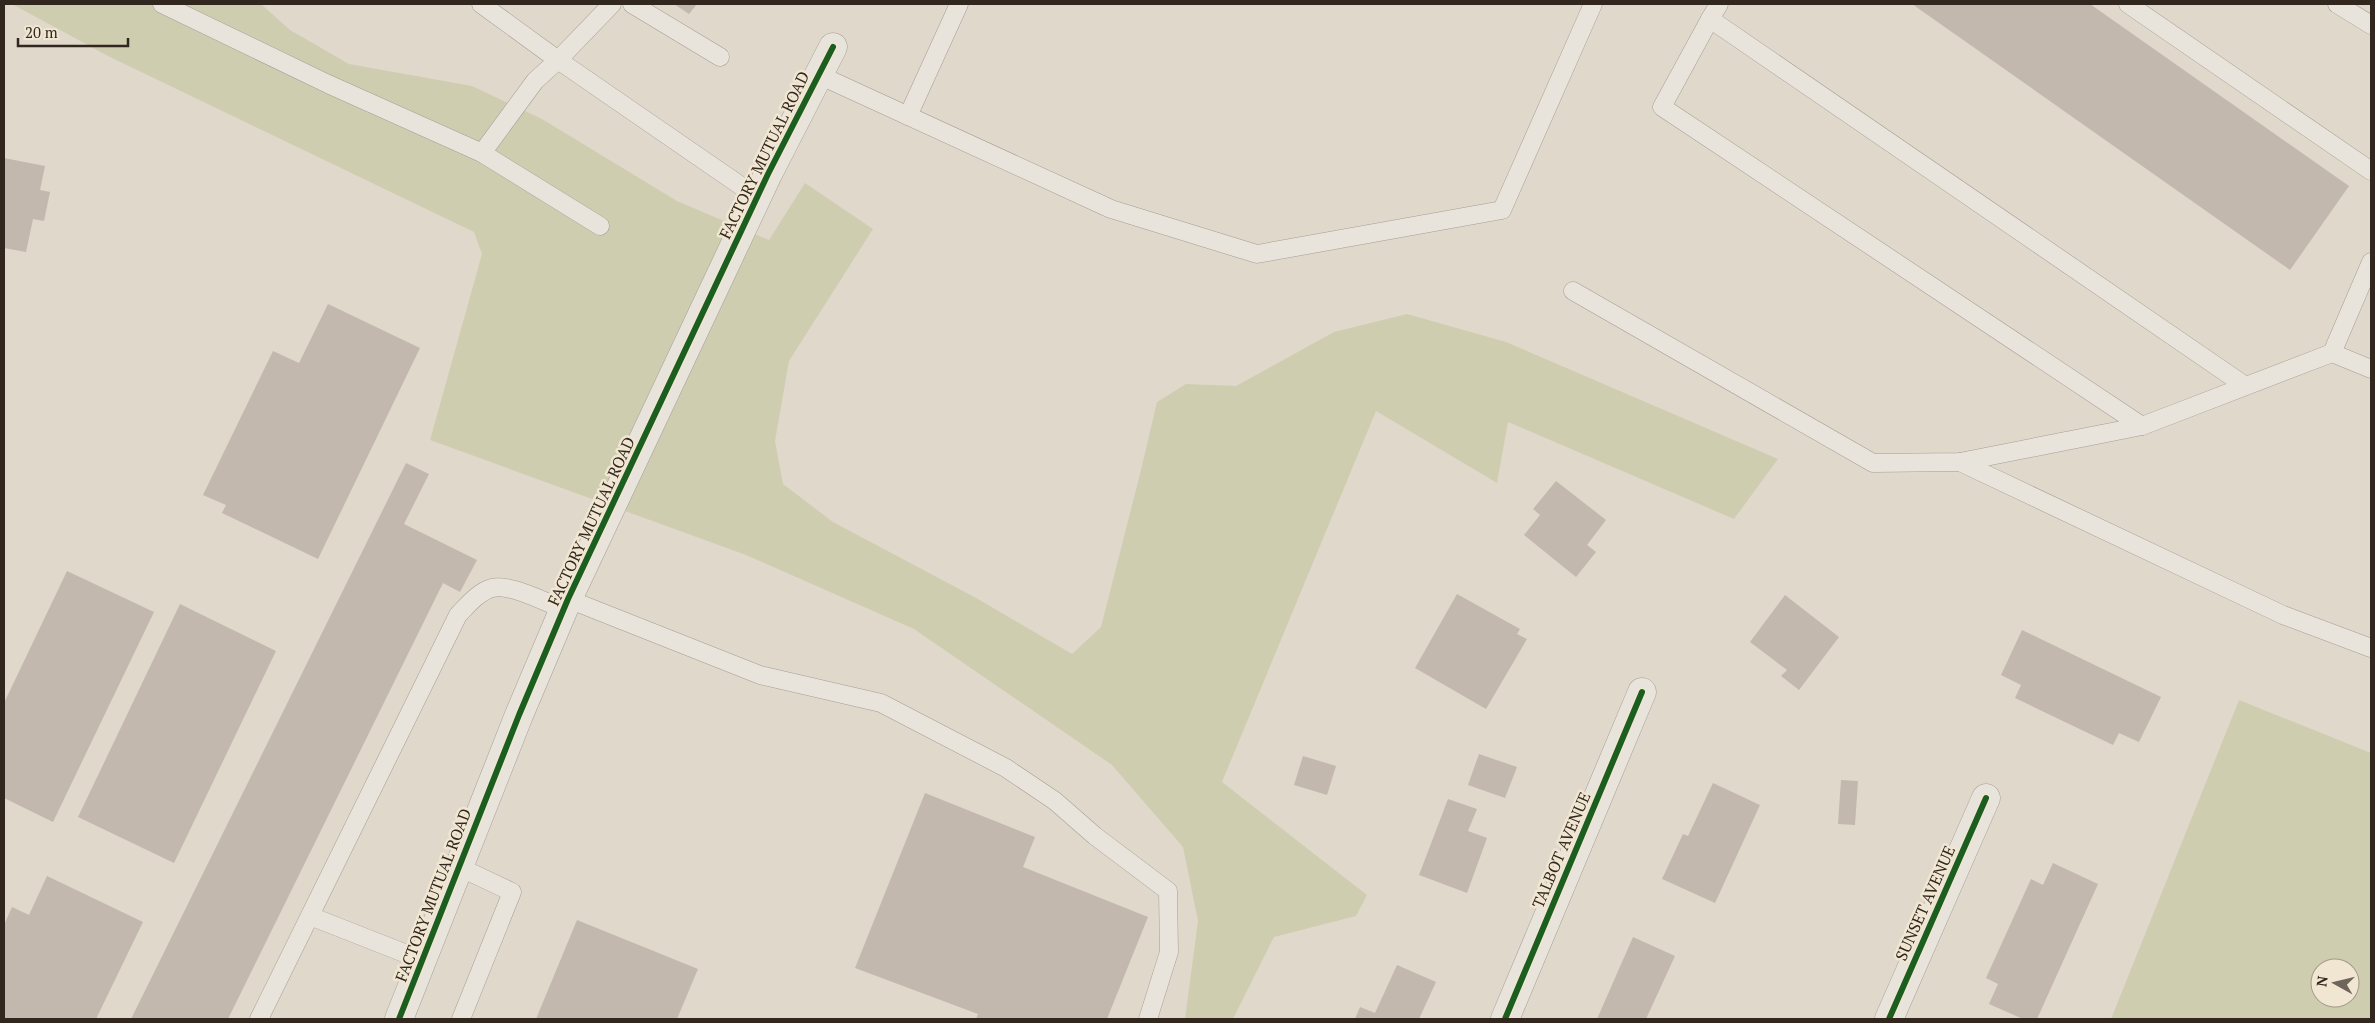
<svg xmlns="http://www.w3.org/2000/svg" width="2375" height="1023" viewBox="0 0 2375 1023" font-family="'PT Serif',serif">
<style>
.green{fill:#cfcdb0;fill-rule:evenodd}
.building{fill:#c3b8ad}
.lines{fill:none;stroke-linecap:round;stroke-linejoin:round}
.lane-casing{stroke:#a59d94;stroke-width:19}
.street-casing{stroke:#a59d94;stroke-width:29}
.lane{stroke:#e8e4dc;stroke-width:18}
.street{stroke:#e8e4dc;stroke-width:28}
.cycleway-casing{stroke:#f0e6d2;stroke-width:9}
.cycleway{stroke:#1b5e20;stroke-width:6}
.labels{text-anchor:middle;stroke-width:5;stroke-linejoin:round;paint-order:stroke}
.street-label{font-size:16px;fill:#31271e;stroke:#f0e6d2}
</style>
<rect width="100%" height="100%" fill="#e0d8cb"/>
<g class="green">
<path d="M12,4h249l29,26 59,34 123,22 70,33 135,82 92,39 36,-57 68,46 -84,132 -14,80 8,43 50,38 145,77 94,55 29,-27 40,-157 16,-68 29,-18 50,2 98,-54 73,-18 99,28 272,117 -44,60 -226,-97 -11,61 -121,-72 -154,371 145,113 -11,21 -82,21 -41,82h-48l13,-98 -15,-74 -71,-82 -198,-136 -168,-74 -316,-115 52,-186 -8,-22 -366,-176z"/>
<path d="M2239,700l132,53v266h-260zM2320,968h30v30h-30z"/>
</g>
<g class="building">
<path d="M674,4h23l-8,10z"/>
<path d="M1912,4h178l259,182 -59,84z"/>
<path d="M4,158l41,8 -5,24 10,2 -6,29 -11,-2 -7,33 -22,-4z"/>
<path d="M328,304l92,44 -102,211 -96,-46 4,-8 -23,-10 70,-144 26,12z"/>
<path d="M406,463l23,11 -25,50 73,36 -17,32 -17,-9 -215,436h-97z"/>
<path d="M1556,481l50,39 -19,25 9,7 -20,25 -52,-42 16,-20 -7,-6z"/>
<path d="M67,571l87,41 -101,210 -49,-24v-95z"/>
<path d="M1457,594l63,35 -3,5 10,5 -41,70 -71,-41z"/>
<path d="M1785,595l54,42 -40,53 -18,-14 6,-6 -37,-28z"/>
<path d="M180,604l96,47 -102,212 -96,-46z"/>
<path d="M2022,630l139,67 -22,45 -20,-9 -6,12 -98,-47 6,-13 -20,-10z"/>
<path d="M1479,754l38,13 -12,31 -37,-13z"/>
<path d="M1303,756l33,10 -9,29 -33,-10z"/>
<path d="M1841,780l17,1 -3,44 -17,-1z"/>
<path d="M1713,783l47,22 -45,98 -53,-24 21,-45 5,2z"/>
<path d="M925,793l110,44 -12,30 125,50 -41,102h-131l2,-5 -123,-46z"/>
<path d="M1448,799l29,10 -9,22 19,7 -20,55 -48,-18z"/>
<path d="M2053,863l45,21 -61,135h-14l-34,-15 9,-20 -12,-6 45,-99 12,6z"/>
<path d="M47,876l96,46 -47,97h-92v-94l8,-18 17,8z"/>
<path d="M577,920l121,49 -21,50h-141z"/>
<path d="M1633,937l42,19 -29,63h-49z"/>
<path d="M1397,965l39,17 -17,37h-64l5,-12 15,6z"/>
</g>
<g class="lines">
<defs>
<g id="lane">
<path d="M162,4l166,80 154,69"/>
<path d="M481,4l77,56 199,137"/>
<path d="M632,4l88,53"/>
<path d="M1719,4l-9,15 534,366"/>
<path d="M2128,4l243,167"/>
<path d="M2337,4l34,21"/>
<path d="M1710,19l-48,88 480,319"/>
<path d="M819,75l292,134 146,45 245,-44 91,-206"/>
<path d="M908,116l51,-112"/>
<path d="M600,226l-118,-73 53,-72 23,-21 54,-56"/>
<path d="M2371,262l-39,91 39,16"/>
<path d="M1573,291l300,172 87,-1 182,-36 190,-73"/>
<path d="M1960,462l323,153 88,33"/>
<path d="M568,599l192,76 121,28 125,65 49,33 40,35 73,55 1,61 -21,67"/>
<path d="M459,867l53,25 -51,127"/>
<path d="M310,916l112,44"/>
<path d="M259,1019l199,-404c9,-9 20,-23 34,-27 18,-5 54,15 72,21"/>
</g>
<g id="street">
<path d="M399,1019l120,-304 49,-116 200,-425 65,-127"/>
<path d="M1505,1019l137,-327"/>
<path d="M1889,1019l97,-221"/>
</g>
</defs>
<use href="#lane" class="lane-casing"/>
<use href="#street" class="street-casing"/>
<use href="#lane" class="lane"/>
<use href="#street" class="street"/>
<defs>
<g id="cycleway">
<path d="M399,1019l120,-304 49,-116 200,-425 65,-127"/>
<path d="M1505,1019l137,-327"/>
<path d="M1889,1019l97,-221"/>
</g>
</defs>
<use href="#cycleway" class="cycleway-casing"/>
<use href="#cycleway" class="cycleway"/>
</g>
<g class="labels">
<g class="street-label">
<text transform="translate(764 155) rotate(-64)" y="6">FACTORY MUTUAL ROAD</text>
<text transform="translate(591 521) rotate(-65)" y="6">FACTORY MUTUAL ROAD</text>
<text transform="translate(1561 850) rotate(-67)" y="6">TALBOT AVENUE</text>
<text transform="translate(433 895) rotate(-69)" y="6">FACTORY MUTUAL ROAD</text>
<text transform="translate(1925 903) rotate(-66)" y="6">SUNSET AVENUE</text>
</g>
</g>
<rect width="2375" height="1023" fill="none" stroke="#31271e" stroke-width="10"/>
<g transform="translate(2335 983) rotate(278)"><circle r="24" fill="#f0e6d2" stroke="#a49a8a"/>
<path d="M0-4L9 19L0 12L-9 19Z" fill="#6e655b"/>
<text y="-8" font-size="14" font-weight="bold" text-anchor="middle" fill="#31271e">N</text>
</g>
<path d="M18 38v8h110v-8" fill="none" stroke="#31271e" stroke-width="2.5"/>
<text x="25" y="38" font-size="15" fill="#31271e" stroke="#f0e6d2" stroke-width="4" paint-order="stroke">20 m</text>
</svg>
